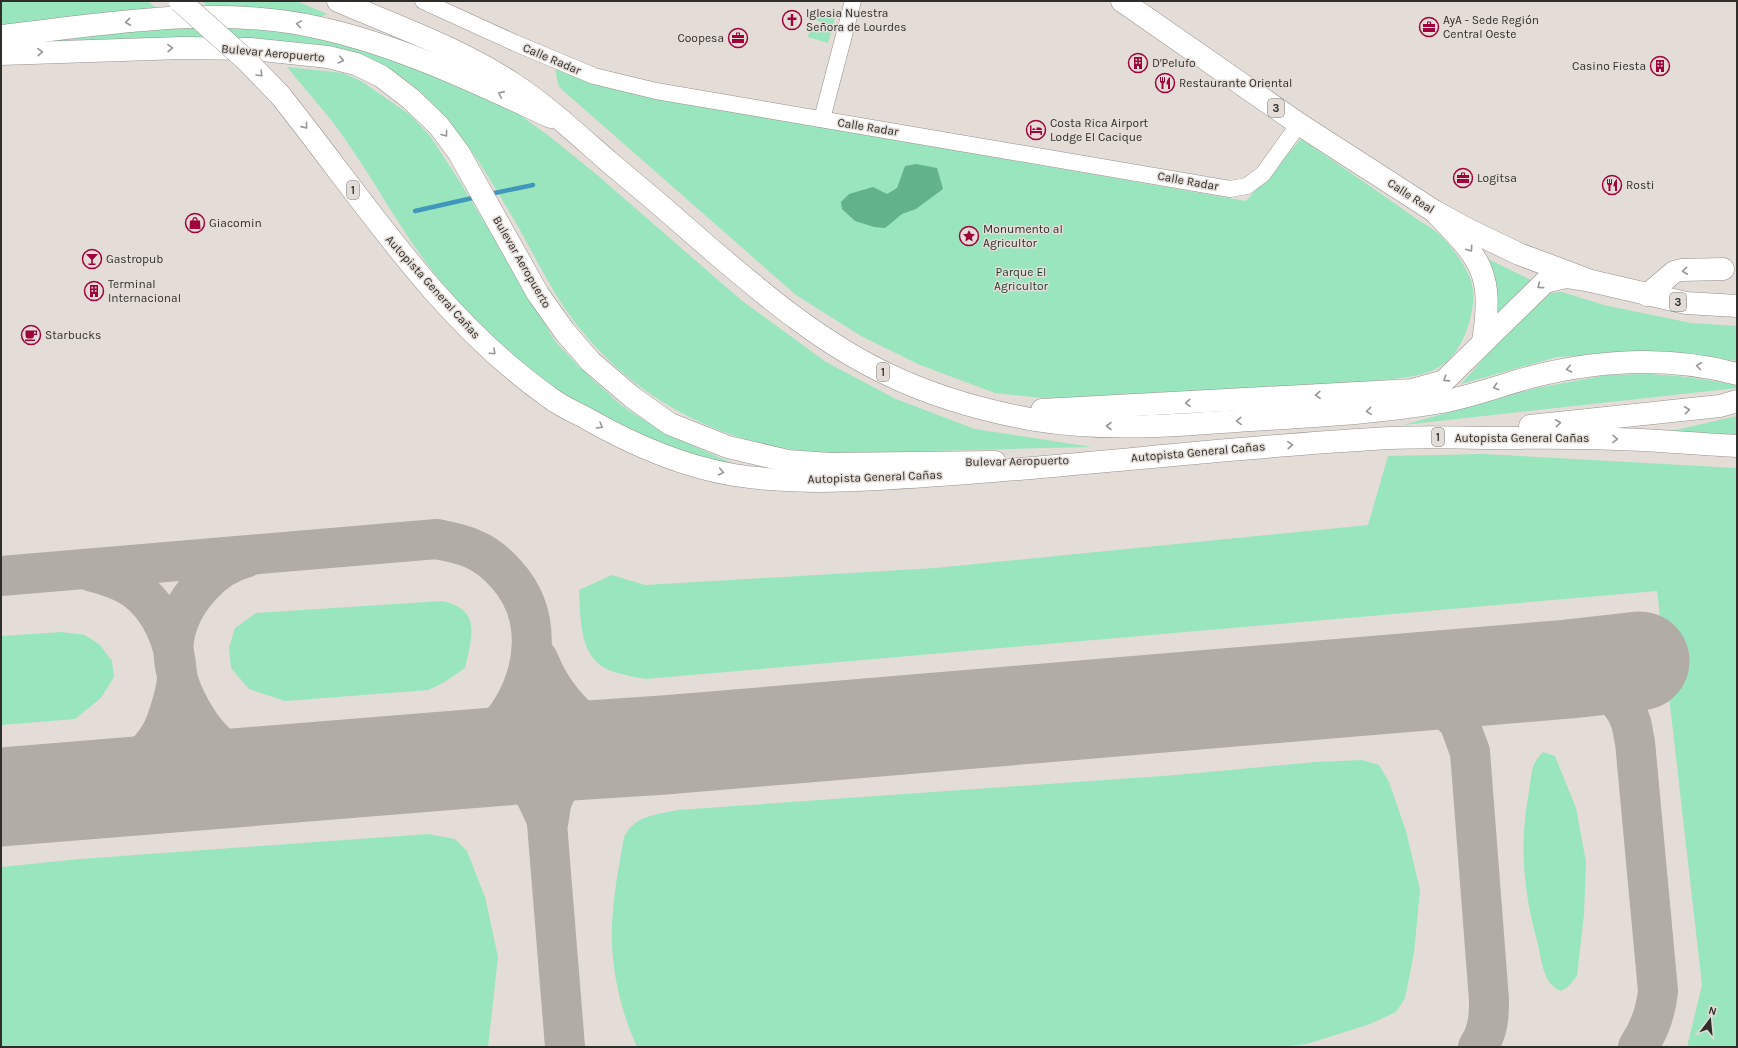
<svg xmlns="http://www.w3.org/2000/svg" width="1738" height="1048" viewBox="0 0 1738 1048" font-family="Karla,sans-serif">
<style>
.green{fill:#99e5be}
.forest{fill:#62b38c}
.lines{fill:none;stroke-linecap:round;stroke-linejoin:round}
.stream{stroke:#4096bb;stroke-width:4.5}
.taxiway{stroke:#b1aca6;stroke-width:40}
.runway{stroke:#b1aca6;stroke-width:99}
.street-casing{stroke:#96908a;stroke-width:17}
.secondary-casing{stroke:#96908a;stroke-width:23}
.primary-casing{stroke:#96908a;stroke-width:23}
.highway-casing{stroke:#96908a;stroke-width:23}
.street{stroke:#fff;stroke-width:16}
.secondary{stroke:#fff;stroke-width:22}
.primary{stroke:#fff;stroke-width:22}
.highway{stroke:#fff;stroke-width:22}
.highway-bridge-casing{stroke:#96908a;stroke-width:23;stroke-linecap:butt}
.highway-bridge{stroke:#fff;stroke-width:22}
.oneway{stroke:#989695}
.labels{text-anchor:middle;stroke-width:3;stroke-linejoin:round;paint-order:stroke}
.shield{fill:#e4ddd7;stroke:#66625f;stroke-width:1}
.shield-label{font-size:11px;font-weight:bold;fill:#302e2b}
.poi-label{font-size:12px;fill:#302e2b;stroke:#e4ddd7;text-anchor:start}
.street-label{font-size:12px;fill:#302e2b;stroke:#e4ddd7}
.park-label{font-size:12px;fill:#1a3e2d;stroke:#e4ddd7}
</style>
<rect width="100%" height="100%" fill="#e4ddd7"/>
<g class="green">
<path d="M1,1h147l14,12 -161,13z"/>
<path d="M201,1h96l30,13 -14,6 -100,-10z"/>
<path d="M815,12l20,6 -7,25 -20,-6 2,-7 8,3 3,-11 -8,-3z"/>
<path d="M215,24l129,15 162,66 43,31 47,38 145,126 85,62 70,37 79,30 117,18c-54,1 -108,3 -162,4 -44,1 -91,6 -135,-1 -83,-12 -161,-54 -214,-120 -25,-30 -42,-66 -61,-100 -38,-65 -77,-136 -148,-170l-371,-11 81,-14z"/>
<path d="M287,67l56,6 18,8 48,33 21,22 32,49 93,156 24,26 42,38 41,27 72,32c-24,-6 -49,-11 -72,-20 -81,-29 -157,-89 -214,-154 -40,-46 -68,-101 -103,-151 -17,-25 -39,-48 -58,-72z"/>
<path d="M555,69l43,16 45,11 603,105 55,-62c37,25 74,50 110,76 9,7 21,12 30,21 11,11 23,27 29,42 6,15 3,33 -2,48 -18,55 -53,49 -102,56l-294,19 -77,-8 -75,-28 -59,-29 -65,-41 -237,-208z"/>
<path d="M1488,259l45,22 -36,38v-32z"/>
<path d="M1562,292l42,13 87,18 46,3v35l-26,-4 -47,-5 -107,5 -96,27 40,-45 38,-36 12,-10z"/>
<path d="M1650,374l38,3 49,8v3l-334,37 134,-37 70,-13z"/>
<path d="M1737,416v24l-83,-5z"/>
<path d="M1483,454l254,14v579h-50l15,-62 -45,-394 -1012,88c-10,-2 -21,-4 -31,-7 -36,-11 -33,-52 -35,-82l33,-15 33,10 290,-17 433,-43 20,-69z"/>
<path d="M442,601c40,8 30,36 23,67l-22,15 -15,7 -143,11 -36,-12 -18,-21 -2,-20 6,-20 21,-15z"/>
<path d="M62,632l23,3 15,10 12,16 2,16 -13,21 -26,21 -74,6v-89z"/>
<path d="M1543,752l12,4 21,52 10,54 -2,52 -7,62 -8,10 -8,5c-18,-7 -19,-29 -23,-46 -15,-56 -19,-98 -9,-154 3,-18 1,-26 14,-39z"/>
<path d="M1362,760l17,5 10,17 17,49 14,59 -6,63 -9,45 -9,14 -26,12 -63,20 -27,3h-643c-19,-42 -29,-91 -24,-137 2,-25 7,-49 11,-73 11,-22 32,-22 53,-27l499,-35 140,-13z"/>
<path d="M428,834l27,5 12,12 18,46 13,60 -10,90h-487v-180l79,-8z"/>
</g>
<path class="forest" d="M916,164l21,4 6,21 -27,20 -14,5 -17,14 -11,-1 -19,-6 -13,-12 -1,-7 8,-8 24,-7 14,7 10,-6 8,-22z"/>
<g class="lines">
<g class="stream">
<path d="M490,194l43,-9"/>
<path d="M415,211l62,-14"/>
</g>
<g class="taxiway">
<path d="M245,558c-17,4 -31,14 -43,27 -14,15 -25,34 -28,55 -5,43 27,100 65,120 18,9 38,11 58,13"/>
<path d="M1,576l436,-37c12,3 27,5 38,11 12,5 23,15 31,24 37,40 31,98 2,141 -17,24 -47,37 -73,47 35,-1 80,-3 100,33 5,9 9,19 13,28 2,-8 2,-18 5,-25 13,-32 36,-42 67,-50"/>
<path d="M538,659c16,41 50,79 95,85 10,1 21,0 31,1"/>
<path d="M534,662l31,385"/>
<path d="M1569,669c24,12 52,24 61,51 3,7 3,15 5,22l23,249c-2,21 -8,38 -20,56"/>
<path d="M1384,684l30,5 27,15 18,18 11,30 19,248c0,18 -1,32 -11,47"/>
<path d="M85,790c28,-11 59,-27 75,-55 7,-12 18,-47 17,-61 -2,-32 -16,-66 -42,-85 -13,-9 -29,-14 -45,-18"/>
</g>
<path class="runway" d="M1,797l541,-44 122,-8 905,-76 71,-8"/>
<defs>
<g id="street">
<path d="M423,1l92,42 79,33 62,15 574,98 17,-3 16,-12 36,-50"/>
<path d="M822,119l31,-118"/>
</g>
<g id="secondary">
<path d="M1,36c105,-12 214,-32 319,-8 81,18 157,55 231,89"/>
<path d="M1,54l181,-6 69,1 77,8 28,7 25,12 30,23 28,27 20,27 79,141 27,38 26,30 41,35 38,27 58,23 60,14 42,3 165,-2"/>
</g>
<g id="primary">
<path d="M1122,1l177,123 135,87 35,19 50,24 72,27 95,22 51,3"/>
<path d="M1647,295l27,-23 7,-2 42,-1"/>
</g>
<g id="highway">
<path d="M338,1c58,25 121,47 174,82 34,22 65,51 96,78 35,29 70,59 105,90 54,46 110,93 176,124 46,22 96,36 146,45 72,12 144,5 216,0 64,-4 128,-7 191,-18 30,-6 60,-17 89,-25 67,-17 139,-21 206,-3"/>
<path d="M280,95c84,105 157,223 269,302 10,8 23,14 35,20 47,27 96,49 150,58 78,12 157,3 235,-2 134,-10 269,-26 404,-34 37,-3 75,-2 113,-1 43,0 87,-1 130,1 40,1 81,5 121,7"/>
<path d="M1434,211c47,49 60,60 49,131"/>
<path d="M1042,410l370,-20 32,-9 101,-99 21,-5 25,4"/>
<path d="M1530,426l190,-20 17,-5"/>
</g>
</defs>
<use href="#street" class="street-casing"/>
<use href="#secondary" class="secondary-casing"/>
<use href="#primary" class="primary-casing"/>
<use href="#highway" class="highway-casing"/>
<use href="#street" class="street"/>
<use href="#secondary" class="secondary"/>
<use href="#primary" class="primary"/>
<use href="#highway" class="highway"/>
<defs>
<path id="highway-bridge" d="M180,1l66,59 34,35"/>
</defs>
<use href="#highway-bridge" class="highway-bridge-casing"/>
<use href="#highway-bridge" class="highway-bridge"/>
</g>
<defs><path id="oneway-chevron" d="M-2-3.5L2.5 0L-2 3.5" fill="none" stroke-width="1.6" stroke-linecap="round" stroke-linejoin="round"/></defs>
<g class="oneway">
<use href="#oneway-chevron" transform="translate(128 22) rotate(174)"/>
<use href="#oneway-chevron" transform="translate(299 24) rotate(-171)"/>
<use href="#oneway-chevron" transform="translate(170 48) rotate(-2)"/>
<use href="#oneway-chevron" transform="translate(40 52) rotate(-2)"/>
<use href="#oneway-chevron" transform="translate(341 60) rotate(13)"/>
<use href="#oneway-chevron" transform="translate(260 74) rotate(46)"/>
<use href="#oneway-chevron" transform="translate(501 94) rotate(-156)"/>
<use href="#oneway-chevron" transform="translate(305 126) rotate(51)"/>
<use href="#oneway-chevron" transform="translate(445 134) rotate(53)"/>
<use href="#oneway-chevron" transform="translate(1470 249) rotate(55)"/>
<use href="#oneway-chevron" transform="translate(1685 271) rotate(174)"/>
<use href="#oneway-chevron" transform="translate(1540 286) rotate(143)"/>
<use href="#oneway-chevron" transform="translate(493 352) rotate(43)"/>
<use href="#oneway-chevron" transform="translate(1699 366) rotate(-172)"/>
<use href="#oneway-chevron" transform="translate(1569 369) rotate(168)"/>
<use href="#oneway-chevron" transform="translate(1446 379) rotate(147)"/>
<use href="#oneway-chevron" transform="translate(1496 387) rotate(164)"/>
<use href="#oneway-chevron" transform="translate(1318 395) rotate(177)"/>
<use href="#oneway-chevron" transform="translate(1188 403) rotate(177)"/>
<use href="#oneway-chevron" transform="translate(1687 410) rotate(-6)"/>
<use href="#oneway-chevron" transform="translate(1369 411) rotate(175)"/>
<use href="#oneway-chevron" transform="translate(1239 421) rotate(176)"/>
<use href="#oneway-chevron" transform="translate(1558 423) rotate(-6)"/>
<use href="#oneway-chevron" transform="translate(600 426) rotate(30)"/>
<use href="#oneway-chevron" transform="translate(1109 426) rotate(-180)"/>
<use href="#oneway-chevron" transform="translate(1615 439) rotate(2)"/>
<use href="#oneway-chevron" transform="translate(1290 445) rotate(-4)"/>
<use href="#oneway-chevron" transform="translate(721 472) rotate(12)"/>
</g>
<defs>
<symbol id="church-ring" viewBox="-11 -11 22 22"><circle r="9.5" fill="#e4ddd7" stroke="#a1023c" stroke-width="1.5"/><path d="M-1.2-6h2.4v3.5h3.3v2.4h-3.3V6h-2.4V-.1h-3.3v-2.4h3.3Z" fill="#a1023c"/></symbol>
<symbol id="office-ring" viewBox="-11 -11 22 22"><circle r="9.5" fill="#e4ddd7" stroke="#a1023c" stroke-width="1.5"/><path d="M-6-3h4V-5.5h4V-3h4V5H-6ZM-1-4.5V-3h2v-1.5ZM-6 0V1H6V0Z" fill="#a1023c"/></symbol>
<symbol id="building-ring" viewBox="-11 -11 22 22"><circle r="9.5" fill="#e4ddd7" stroke="#a1023c" stroke-width="1.5"/><path d="M-4-6H4V6H1V3H-1V6H-4ZM-2.5-4.3h1.7v1.8h-1.7ZM.8-4.3h1.7v1.8H.8ZM-2.5-1h1.7V.8h-1.7ZM.8-1h1.7V.8H.8Z" fill="#a1023c"/></symbol>
<symbol id="restaurant-ring" viewBox="-11 -11 22 22"><circle r="9.5" fill="#e4ddd7" stroke="#a1023c" stroke-width="1.5"/><path d="M-5-6h1v4h1v-4h1v4h1v-4h1v5L-1.5 .5V6h-2V.5L-5-1ZM5-6V6H3V1.5H1.5Q1.5-4 5-6Z" fill="#a1023c"/></symbol>
<symbol id="hotel-ring" viewBox="-11 -11 22 22"><circle r="9.5" fill="#e4ddd7" stroke="#a1023c" stroke-width="1.5"/><path d="M-6-4.5h1.5V1H6V5H4.5V3h-9V5H-6ZM-4 0a1.8 1.8 0 1 1 3.6 0ZM.5 0V-2.5h3Q6-2.5 6 0Z" fill="#a1023c"/></symbol>
<symbol id="shop-ring" viewBox="-11 -11 22 22"><circle r="9.5" fill="#e4ddd7" stroke="#a1023c" stroke-width="1.5"/><path d="M-5-2.5h2.3a2.7 3.5 0 0 1 5.4 0H5L5.5 6h-11ZM-1.5-2.5h3a1.5 2.3 0 0 0-3 0Z" fill="#a1023c"/></symbol>
<symbol id="sight-ring" viewBox="-11 -11 22 22"><circle r="9.5" fill="#e4ddd7" stroke="#a1023c" stroke-width="1.5"/><path d="M0-6L1.8-2.2L6-1.7L2.9 1.2L3.7 5.4L0 3.3L-3.7 5.4L-2.9 1.2L-6-1.7L-1.8-2.2Z" fill="#a1023c"/></symbol>
<symbol id="bar-ring" viewBox="-11 -11 22 22"><circle r="9.5" fill="#e4ddd7" stroke="#a1023c" stroke-width="1.5"/><path d="M-6-5H6L.8 .8V4.5H3.5V6h-7V4.5H-.8V.8Z" fill="#a1023c"/></symbol>
<symbol id="cafe-ring" viewBox="-11 -11 22 22"><circle r="9.5" fill="#e4ddd7" stroke="#a1023c" stroke-width="1.5"/><path d="M-5.5-4.5H6V0H3Q3 3.5 0 3.5H-2.5Q-5.5 3.5-5.5 0ZM3-3.2v2h1.7v-2ZM-6 4.5H4V6H-6Z" fill="#a1023c"/></symbol>
</defs>
<g fill-rule="evenodd">
<use href="#church-ring" x="781" y="9" width="22" height="22"/>
<use href="#office-ring" x="1418" y="16" width="22" height="22"/>
<use href="#office-ring" x="727" y="27" width="22" height="22"/>
<use href="#building-ring" x="1127" y="52" width="22" height="22"/>
<use href="#building-ring" x="1649" y="55" width="22" height="22"/>
<use href="#restaurant-ring" x="1154" y="72" width="22" height="22"/>
<use href="#hotel-ring" x="1025" y="119" width="22" height="22"/>
<use href="#office-ring" x="1452" y="167" width="22" height="22"/>
<use href="#restaurant-ring" x="1601" y="174" width="22" height="22"/>
<use href="#shop-ring" x="184" y="212" width="22" height="22"/>
<use href="#sight-ring" x="958" y="225" width="22" height="22"/>
<use href="#bar-ring" x="81" y="248" width="22" height="22"/>
<use href="#building-ring" x="83" y="280" width="22" height="22"/>
<use href="#cafe-ring" x="20" y="324" width="22" height="22"/>
</g>
<g class="labels">
<g class="shield">
<rect x="1268" y="99" width="16" height="18" rx="3"/>
<rect x="347" y="181" width="12" height="18" rx="3"/>
<rect x="1670" y="293" width="16" height="18" rx="3"/>
<rect x="877" y="363" width="12" height="18" rx="3"/>
<rect x="1432" y="428" width="12" height="18" rx="3"/>
</g>
<g class="shield-label">
<text x="1276" y="112">3</text>
<text x="353" y="194">1</text>
<text x="1678" y="306">3</text>
<text x="883" y="376">1</text>
<text x="1438" y="441">1</text>
</g>
<g class="poi-label">
<text x="806" y="17">Iglesia Nuestra<tspan x="806" dy="14">Señora de Lourdes</tspan></text>
<text x="1443" y="24">AyA - Sede Región<tspan x="1443" dy="14">Central Oeste</tspan></text>
<text x="724" y="42" text-anchor="end">Coopesa</text>
<text x="1152" y="67">D'Pelufo</text>
<text x="1646" y="70" text-anchor="end">Casino Fiesta</text>
<text x="1179" y="87">Restaurante Oriental</text>
<text x="1050" y="127">Costa Rica Airport<tspan x="1050" dy="14">Lodge El Cacique</tspan></text>
<text x="1477" y="182">Logitsa</text>
<text x="1626" y="189">Rosti</text>
<text x="209" y="227">Giacomin</text>
<text x="983" y="233">Monumento al<tspan x="983" dy="14">Agricultor</tspan></text>
<text x="106" y="263">Gastropub</text>
<text x="108" y="288">Terminal<tspan x="108" dy="14">Internacional</tspan></text>
<text x="45" y="339">Starbucks</text>
</g>
<g class="street-label">
<text transform="translate(273 53) rotate(5)" y="4">Bulevar Aeropuerto</text>
<text transform="translate(552 59) rotate(23)" y="4">Calle Radar</text>
<text transform="translate(868 127) rotate(9)" y="4">Calle Radar</text>
<text transform="translate(1188 181) rotate(10)" y="4">Calle Radar</text>
<text transform="translate(1411 196) rotate(33)" y="4">Calle Real</text>
<text transform="translate(522 262) rotate(60)" y="4">Bulevar Aeropuerto</text>
<text transform="translate(433 287) rotate(48)" y="4">Autopista General Cañas</text>
<text x="1522" y="442">Autopista General Cañas</text>
<text transform="translate(1198 452) rotate(-5)" y="4">Autopista General Cañas</text>
<text transform="translate(1017 461) rotate(-1)" y="4">Bulevar Aeropuerto</text>
<text transform="translate(875 477) rotate(-2)" y="4">Autopista General Cañas</text>
</g>
<g class="park-label">
<text x="1021" y="276">Parque El<tspan x="1021" dy="14">Agricultor</tspan></text>
</g>
</g>
<rect width="1738" height="1048" fill="none" stroke="#302e2b" stroke-width="4"/>
<g transform="translate(1710 1020) rotate(16)" stroke="#e4ddd7" stroke-width="3" paint-order="stroke">
<path d="M0-3L7 15L0 10L-7 15Z" fill="#302e2b"/>
<text y="-6" font-size="11" font-weight="bold" text-anchor="middle" fill="#302e2b">N</text>
</g>
</svg>
